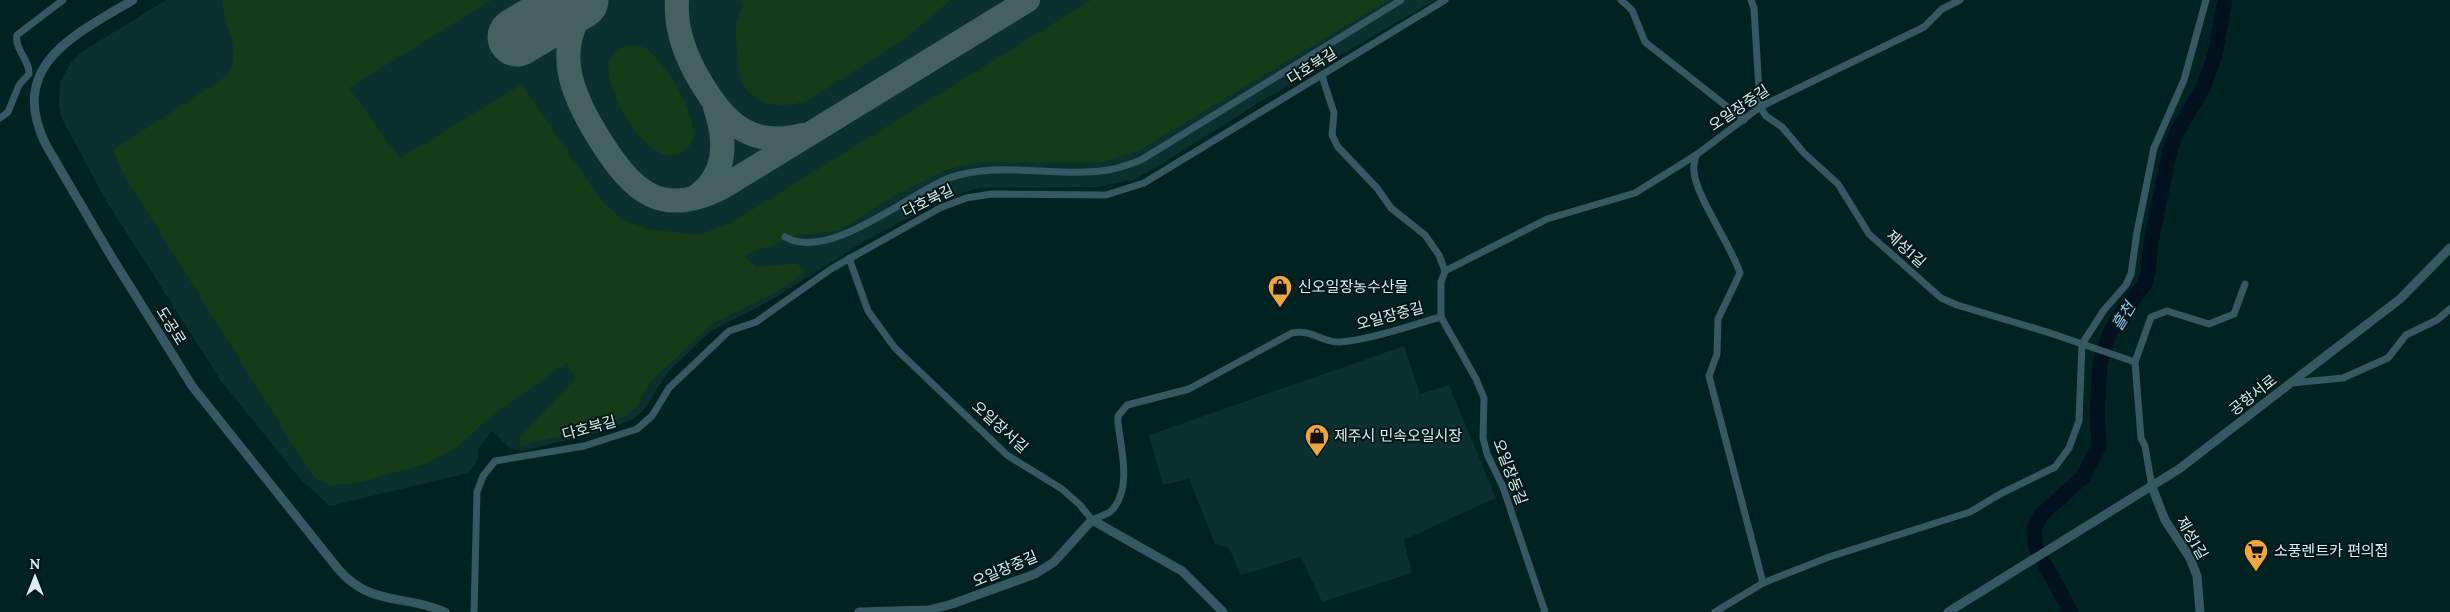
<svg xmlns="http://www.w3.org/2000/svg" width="2450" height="612" viewBox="0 0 2450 612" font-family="Lora,'Noto Sans KR',serif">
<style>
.built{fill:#0c2f2f}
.green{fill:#143a18}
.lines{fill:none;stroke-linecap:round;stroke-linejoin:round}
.river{stroke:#00101e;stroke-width:15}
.taxiway{stroke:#446160;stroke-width:24}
.runway{stroke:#446160;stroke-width:59}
.minor{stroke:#355863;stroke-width:7}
.tertiary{stroke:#355863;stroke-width:9}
.labels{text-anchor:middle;stroke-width:4;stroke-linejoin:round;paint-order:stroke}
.street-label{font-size:15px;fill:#dceeee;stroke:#001717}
.poi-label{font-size:15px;fill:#dceeee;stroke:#001717;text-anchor:start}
.water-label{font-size:16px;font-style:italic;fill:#9accf4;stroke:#001717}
</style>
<rect width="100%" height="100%" fill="#002221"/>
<g class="built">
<path d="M166,0h1269l-180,105 -98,62 -24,13 -37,7 -117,1 -34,10 -82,44 -90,57 -62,32 -43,41 -25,39 -8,7 -35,14 -77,19 -14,-3 -17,-17 -14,18 1,6 -4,9 -7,9 -138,33 -29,-26 -80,-99 -116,-182 -44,-82 -2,-11 1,-24 11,-20 12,-11z"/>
<path d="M1404,346l16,48 29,-9 47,113 -92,42 8,33 -90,29 -21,-45 -60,18 -12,-27 -14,-4 -26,-65 -26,6 -14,-50z"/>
</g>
<g class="green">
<path d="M223,0h269l-143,88 51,70 122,-74 79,116 23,21 26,8 48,6 27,-10 25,-14 341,-211h298l-251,151 -39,12 -120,-1 -30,7 -53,26 -58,36 -37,4 -57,20 12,12 40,-4 11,8 -31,21 -61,30 -63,58 -15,27 -12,9 -18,8 -86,22 -2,-8 56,-59 -8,-16 -73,51 -38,34 -30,16 -64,18 -32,4 -16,-9 -23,-35 -167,-267 -11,-25 115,-75c15,-31 -6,-46 -5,-75z"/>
<path d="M739,0h212l-48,40 -94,60c-22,8 -53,9 -66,-16 -5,-9 -5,-24 -6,-34 0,-7 -3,-17 -1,-24 1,-7 5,-13 6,-21z"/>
<path d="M629,45c6,0 12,0 18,4 18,13 58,75 43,96 -32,43 -89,-55 -81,-84 3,-10 11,-14 20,-16z"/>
</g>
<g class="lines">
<path class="river" d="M2071,612l-35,-64 -2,-18 6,-14 43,-39 16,-31 -2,-31 3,-52 9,-28 10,-18 25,-32 4,-11 3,-32 19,-92 8,-20 25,-42 12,-33 10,-55"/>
<g class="taxiway">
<path d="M590,0c-39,48 -19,94 10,140 33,52 61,79 123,47l305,-187"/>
<path d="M677,0c-2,31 9,58 25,84 24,40 50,64 100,51"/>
<path d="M698,195c30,-22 28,-56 17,-88"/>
</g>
<path class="runway" d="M517,37l62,-37"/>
<g class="minor">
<path d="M1621,0l11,10 13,32 99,78"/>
<path d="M1751,0l3,8 6,99 6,9 16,11 22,26 34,31 31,50 72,64 16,7 90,27 88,30"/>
<path d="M1322,76l12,37 -2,22 6,12 39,41 14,20 34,27 14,20 6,16"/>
<path d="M0,118l8,-6 11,-27 10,-11c1,-14 -15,-25 -12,-39l46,-35"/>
<path d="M1696,155c-1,5 -3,11 -2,16 1,24 37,74 46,102l-22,46 -1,35 -8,22 54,207"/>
<path d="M785,237c44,25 123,-43 164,-59 50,-18 107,0 159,-8 12,-2 22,-6 33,-10l260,-160"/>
<path d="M849,258l19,53 27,37 112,107 55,34 18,16 12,15c5,-3 14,-5 18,-8 23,-21 11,-63 8,-89v-7l9,-11 62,-16 103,-56c21,-4 30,10 48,9 30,-2 71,-17 101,-25"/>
<path d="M1441,317v-35l4,-11 102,-52 88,-26 61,-38 64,-48 164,-80 18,-18 18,-9"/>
<path d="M1441,317l35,62 8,19 -1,40 4,16 16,33 42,125"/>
<path d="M2291,383l52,-5 45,-20 18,-23 31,-15 13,-11"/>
<path d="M2152,487l-7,-41 -4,-8 -6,-76 16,-45 16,-6 42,13 25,-10 11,-30"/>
<path d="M474,612l3,-120 6,-16 12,-15 89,-15 53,-17 15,-13 17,-28 60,-57 27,-9 75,-53 109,-61 26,-10 26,-4 114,1 38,-12 301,-183"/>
<path d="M1715,612l48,-29 66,-26 141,-45 32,-19 53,-26 14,-19 10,-27 3,-77 22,-34 22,-25 5,-11 6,-42 17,-84 30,-68 22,-80"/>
</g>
<g class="tertiary">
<path d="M133,0c-57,34 -127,65 -87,145l65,111 81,130 147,184c33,37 66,24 106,42"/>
<path d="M2152,487l13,33 25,38 7,18 3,36"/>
<path d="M859,612l70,-2 23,-6 83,-30 19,-12 38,-42 90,51 41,41"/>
<path d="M1948,612l231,-143 221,-170 50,-51"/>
</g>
</g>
<defs>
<symbol id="shop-pin" viewBox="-11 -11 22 30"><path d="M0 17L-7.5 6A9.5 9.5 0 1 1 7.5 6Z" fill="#efa73d" stroke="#001717"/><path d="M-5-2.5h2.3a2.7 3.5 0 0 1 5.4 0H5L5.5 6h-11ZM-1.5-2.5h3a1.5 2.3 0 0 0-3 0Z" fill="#111"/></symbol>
<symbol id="supermarket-pin" viewBox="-11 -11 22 30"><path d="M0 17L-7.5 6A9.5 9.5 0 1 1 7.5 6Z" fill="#efa73d" stroke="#001717"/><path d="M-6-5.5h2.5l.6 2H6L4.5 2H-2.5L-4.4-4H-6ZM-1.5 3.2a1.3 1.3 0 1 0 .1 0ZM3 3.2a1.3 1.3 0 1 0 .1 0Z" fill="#111"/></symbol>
</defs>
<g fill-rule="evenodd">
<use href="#shop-pin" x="1266" y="273" width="28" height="38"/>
<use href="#shop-pin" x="1303" y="422" width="28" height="38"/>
<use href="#supermarket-pin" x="2242" y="537" width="28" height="38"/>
</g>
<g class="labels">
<g class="street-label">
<text transform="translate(1312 66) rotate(-32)" y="5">다호북길</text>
<text transform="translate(1739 108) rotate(-34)" y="5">오일장중길</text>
<text transform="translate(928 201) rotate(-26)" y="5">다호북길</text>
<text transform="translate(1906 249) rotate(42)" y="5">제성1길</text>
<text transform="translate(1390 316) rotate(-15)" y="5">오일장중길</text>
<text transform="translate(171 326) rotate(58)" y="5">도공로</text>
<text transform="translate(2253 395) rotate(-38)" y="5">공항서로</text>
<text transform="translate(1000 427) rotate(42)" y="5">오일장서길</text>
<text transform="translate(589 428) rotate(-15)" y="5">다호북길</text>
<text transform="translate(1510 472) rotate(69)" y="5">오일장동길</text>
<text transform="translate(2192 538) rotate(60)" y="5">제성1길</text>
<text transform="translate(1005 569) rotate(-23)" y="5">오일장중길</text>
</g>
<g class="poi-label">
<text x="1298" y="292">신오일장농수산물</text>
<text x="1334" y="441">제주시 민속오일시장</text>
<text x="2274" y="556">소풍렌트카 편의접</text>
</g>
<g class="water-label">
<text transform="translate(2123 316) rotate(-58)" y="6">흘천</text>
</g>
</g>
<g transform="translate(35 577)" stroke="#001717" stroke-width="4" paint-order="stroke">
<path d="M0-4L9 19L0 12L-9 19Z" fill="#dceeee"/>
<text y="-8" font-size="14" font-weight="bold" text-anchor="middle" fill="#dceeee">N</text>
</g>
</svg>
